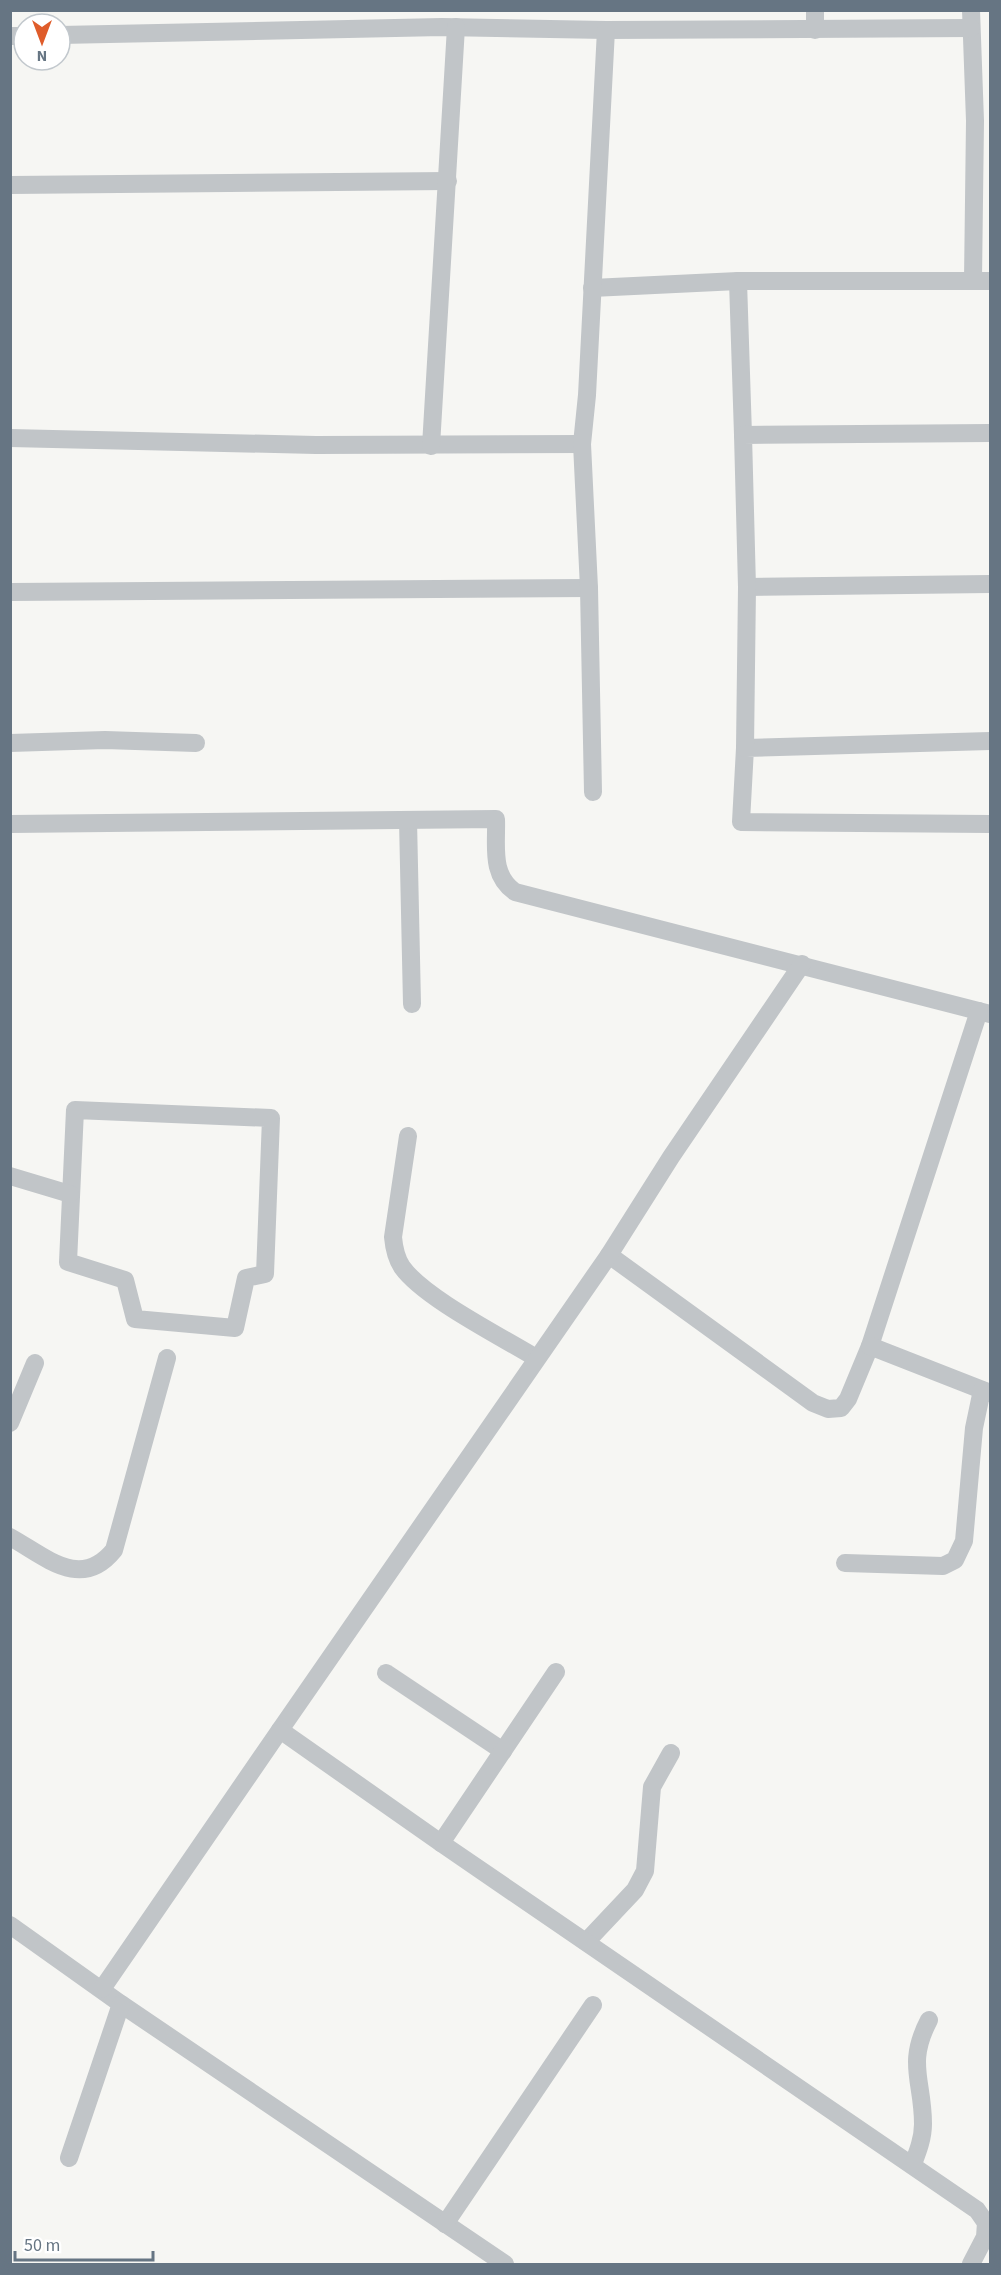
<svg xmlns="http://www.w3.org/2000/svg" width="1001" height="2275" viewBox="0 0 1001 2275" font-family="'Source Sans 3',sans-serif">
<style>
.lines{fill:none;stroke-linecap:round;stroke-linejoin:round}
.minor{stroke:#c1c5c8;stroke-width:18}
</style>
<rect width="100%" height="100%" fill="#f6f6f3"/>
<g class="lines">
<g class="minor">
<path d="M815,10v20"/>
<path d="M971,10l4,111 -2,159"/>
<path d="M60,35l382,-8 164,3 365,-2"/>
<path d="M10,36h14"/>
<path d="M10,185l438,-4"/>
<path d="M738,281l5,154"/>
<path d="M592,288l146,-7h252"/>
<path d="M10,438l306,7 266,-1"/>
<path d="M431,446l25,-419"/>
<path d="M747,587l243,-3"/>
<path d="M10,592l579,-4"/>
<path d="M990,741l-245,7 -4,74 249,2"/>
<path d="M10,743l95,-3 91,3"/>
<path d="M745,748l2,-161 -4,-152 247,-2"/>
<path d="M593,792l-4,-204 -7,-144 5,-49 19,-365"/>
<path d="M408,820l4,184"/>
<path d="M10,824l486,-5c1,27 -6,55 19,73l475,122"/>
<path d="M75,1110l196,8 -6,156 -19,4 -11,50 -100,-9 -10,-39 -57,-18z"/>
<path d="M408,1136l-15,101c1,11 3,21 9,30 22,31 100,70 134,91"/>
<path d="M10,1176l60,18"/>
<path d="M609,1255l204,148 15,6 13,-1 7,-9 22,-53 109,-335"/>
<path d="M870,1346l120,47"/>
<path d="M10,1423l25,-60"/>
<path d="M10,1537c36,20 71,54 104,13l53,-192"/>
<path d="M845,1563l98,3 12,-6 9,-19 10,-113 8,-38"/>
<path d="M386,1673l117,78"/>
<path d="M280,1730l329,-475 62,-98 131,-193"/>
<path d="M441,1843l115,-171"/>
<path d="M10,1925l111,79 384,260"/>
<path d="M586,1942l49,-52 10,-19 7,-84 19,-34"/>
<path d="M102,1989l178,-259 161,113 536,367 9,13 -1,14 -14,27"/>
<path d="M69,2158l52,-154"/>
<path d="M913,2164c5,-13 10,-26 10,-40 0,-44 -17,-60 6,-104"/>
<path d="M445,2224l148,-219"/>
</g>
</g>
<rect width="1001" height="2275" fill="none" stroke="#667583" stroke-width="24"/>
<g transform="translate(42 42) rotate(180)"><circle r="28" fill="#ffffff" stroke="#c2c8cd" stroke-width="1.5"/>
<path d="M0-4.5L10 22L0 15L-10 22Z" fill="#df5c2a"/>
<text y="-9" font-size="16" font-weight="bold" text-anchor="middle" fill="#667583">N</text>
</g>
<path d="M15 2251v9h138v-9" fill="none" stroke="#667583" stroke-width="3"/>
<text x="24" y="2251" font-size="18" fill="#667583" stroke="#ffffff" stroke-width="4.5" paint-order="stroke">50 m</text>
</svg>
